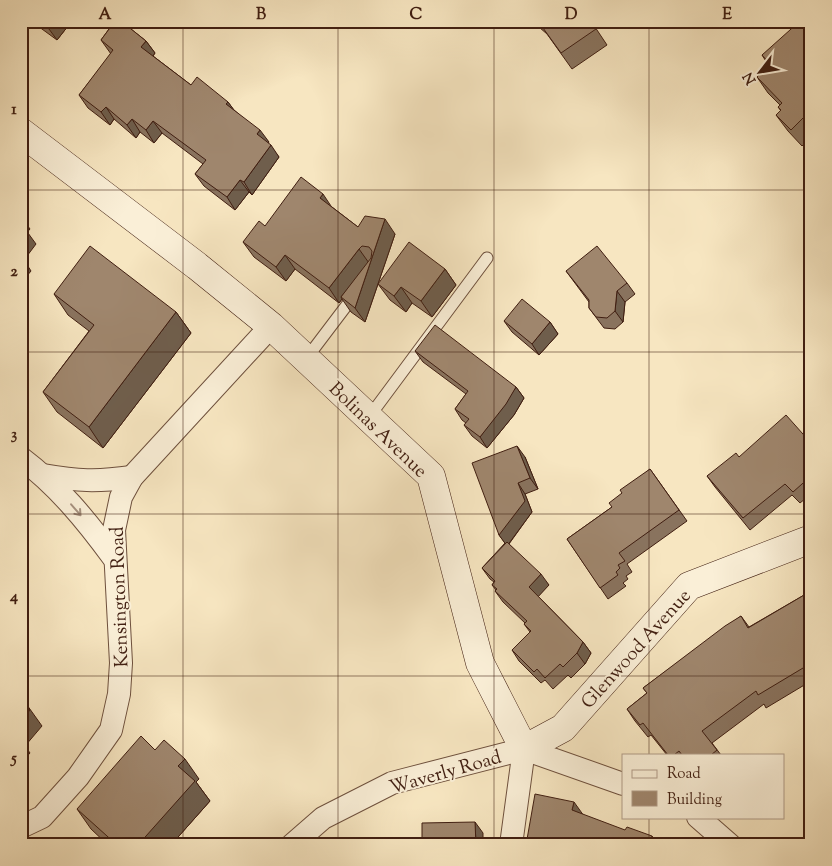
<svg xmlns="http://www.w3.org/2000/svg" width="832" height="866" viewBox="0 0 832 866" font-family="'Sorts Mill Goudy',serif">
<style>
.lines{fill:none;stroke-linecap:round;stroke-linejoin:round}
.lane-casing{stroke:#6e503d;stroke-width:13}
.street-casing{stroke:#6e503d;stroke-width:24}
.secondary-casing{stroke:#401e11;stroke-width:29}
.lane{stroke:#faefd7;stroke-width:11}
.street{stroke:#faefd7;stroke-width:22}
.secondary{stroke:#faefd7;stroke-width:28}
.wall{fill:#89735e;stroke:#401e11}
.shaded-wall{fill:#6f5e4c;stroke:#401e11}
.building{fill:#9f866d;stroke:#401e11}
.oneway{stroke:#a6917e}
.grid{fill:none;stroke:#401e11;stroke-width:1;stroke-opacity:0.55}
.labels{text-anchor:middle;stroke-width:4;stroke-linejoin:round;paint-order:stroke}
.street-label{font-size:19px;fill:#401e11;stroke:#faefd7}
.neatline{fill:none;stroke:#401e11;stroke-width:2}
.grid-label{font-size:16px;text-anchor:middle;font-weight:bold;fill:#401e11}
</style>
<rect width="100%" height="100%" fill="#f7e6c1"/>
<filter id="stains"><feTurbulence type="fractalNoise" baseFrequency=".004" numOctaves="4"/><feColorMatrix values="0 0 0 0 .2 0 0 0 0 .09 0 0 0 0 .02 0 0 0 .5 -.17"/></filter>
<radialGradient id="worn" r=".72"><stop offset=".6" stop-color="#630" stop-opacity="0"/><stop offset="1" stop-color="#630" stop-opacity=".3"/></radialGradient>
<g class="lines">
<defs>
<g id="lane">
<path d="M306,359l50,-66"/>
<path d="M369,417l118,-159"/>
</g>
<g id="street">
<path d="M21,458c37,28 65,62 92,99"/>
<path d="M43,475c35,6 53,7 89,2"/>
<path d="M524,749l99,35"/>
<path d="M698,817l32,28"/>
<path d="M21,827l21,-10 36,-40 33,-47 8,-36 2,-31 -7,-133 7,-33 11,-20 139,-151"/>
<path d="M292,845l31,-27 69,-35 132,-34"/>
<path d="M511,845l13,-96"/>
</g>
<path id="secondary" d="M21,132l176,134 74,60 160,150 49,187 44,86 39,-21 126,-142 122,-47"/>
</defs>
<use href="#lane" class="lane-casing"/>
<use href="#street" class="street-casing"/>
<use href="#secondary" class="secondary-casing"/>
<use href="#lane" class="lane"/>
<use href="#street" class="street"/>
<use href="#secondary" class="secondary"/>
</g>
<g class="wall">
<path d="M31,21h41l-15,19z"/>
<path d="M100,21h28l-2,4 20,16 9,12 -2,3 38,29 37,17 5,7 36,33 -1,1 11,14 -27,38 -3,-3 -14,18 -31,-24 -9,-12 8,-10 -41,-31 -8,10 -14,-11 -4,6 -22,-19 -4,6 -22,-17 -9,-13 32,-41 -10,-14 8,-11z"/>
<path d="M532,21h59l16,24 -35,24 -25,-35z"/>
<path d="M811,27v110l-9,9 -14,-15 -12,-16 5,-4 -3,-4 2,-2 -12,-12 -11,-16 12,-11 -7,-11z"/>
<path d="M332,207l26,20 37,7 -30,88 -14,-10 -9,-13 -3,4 -44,-34 -9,12 -32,-24 -11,-15 22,-16z"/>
<path d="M445,269l11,16 -24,32 -20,-14 -6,9 -16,-12 -12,-16z"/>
<path d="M566,271l61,12 8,11 -10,8 -2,20 -8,7 -11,-1 -15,-20v-6z"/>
<path d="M54,294l122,18 15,21 -88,115 -46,-36 -14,-20 46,-61 -21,-16z"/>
<path d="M504,321l46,1 8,12 -19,21 -27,-23z"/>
<path d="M415,351l101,36 8,11 -10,17 -27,33 -15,-12 -8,-11 2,-2 -4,-3 -7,-11 11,-15 -43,-32z"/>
<path d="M811,443v51l-11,9 -8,-8 -42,35 -35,-43 -8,-11 32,-19z"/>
<path d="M525,457l13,32 -13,5 7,18 -23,32 40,41 -11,11 45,46 8,11 -6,11 -14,14 -3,-3 -15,14 -8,-9 -4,3 -22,-22 -7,-11 18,-18 -6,-8 1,-1 -22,-21 -8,-11 1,-1 -4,-5 2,-3 -4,-3 -8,-11 23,-25 -6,-8z"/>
<path d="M650,469l37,52 -60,43 5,8 -6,4 2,3 -5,4 3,3 -18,13 -41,-60 45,-32 10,-14z"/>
<path d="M811,591v90l-45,27 -2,-4 -52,39 9,12h-54l-16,-20 -3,2 -13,-16 -8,-12 20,-16 -4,-5 98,-72 8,11z"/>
<path d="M155,750l44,29 -3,3 14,19 -39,44h-63l-17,-16 -14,-20z"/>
</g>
<g class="shaded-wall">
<path d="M56,21h16l-15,19 -8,-11z"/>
<path d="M112,21h16l-11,14 -7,-11z"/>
<path d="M146,41l9,12 -5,7 -9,-13z"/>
<path d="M228,102l9,12 -11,-10z"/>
<path d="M106,107l8,12 -4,6 -9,-13z"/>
<path d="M132,119l8,13 -4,6 -9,-13z"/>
<path d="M153,121l9,12 -8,10 -8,-13z"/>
<path d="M260,130l9,12 -3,5 -9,-13z"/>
<path d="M271,145l8,12 -27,38 -8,-13z"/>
<path d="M240,180l9,12 -14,18 -8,-13z"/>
<path d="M323,194l10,15 -13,-11z"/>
<path d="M22,218l8,11 -6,7 -3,-5v-12z"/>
<path d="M385,219l10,15 -30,88 -10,-14z"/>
<path d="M28,233l8,11 -12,16 7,11 -10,12v-41z"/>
<path d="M359,249l10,14 -28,34 1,2 -3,4 -10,-15z"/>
<path d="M285,255l10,14 -9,12 -10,-14z"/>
<path d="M445,269l11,16 -24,32 -11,-16z"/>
<path d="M401,287l11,16 -6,9 -12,-16z"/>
<path d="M617,291l8,11 -2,20 -8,-11z"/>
<path d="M176,312l15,21 -88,115 -14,-21z"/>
<path d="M550,322l8,12 -19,21 -7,-11z"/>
<path d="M516,387l8,11 -10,17 -27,33 -7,-11z"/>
<path d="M517,446l8,11 13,32 -8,-11z"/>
<path d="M518,483l7,11 7,18 -25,34 -8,-11z"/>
<path d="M541,574l8,11 -12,13 -8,-11z"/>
<path d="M583,642l8,11 -6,11 -8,-11z"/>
<path d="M22,698l20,28 -17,20 5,7 -9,10z"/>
<path d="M185,759l14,20 -3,3 14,19 -39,44h-33l40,-79z"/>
<path d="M574,802l10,14 -12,-6z"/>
<path d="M475,822l8,11v12h-7z"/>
<path d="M652,836l6,9h-9z"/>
</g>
<g class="building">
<path d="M38,21h18l-7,8z"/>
<path d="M106,21h6l-2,3z"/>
<path d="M115,21h6l25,20 -5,6 50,38 6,-8 31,25 -2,2 34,26 -3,4 14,11 -27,37 -4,-2 -13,17 -32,-23 11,-14 -53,-39 -7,9 -14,-11 -5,6 -21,-18 -5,5 -22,-17 34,-45 -12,-10z"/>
<path d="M538,21h53l5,8 -35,24z"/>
<path d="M800,21h1l8,8 2,-2v83l-20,20 -15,-15 5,-5 -3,-3 4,-4 -25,-26 13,-13 -8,-9z"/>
<path d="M301,177l22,17 -3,4 38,29 7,-11 20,3 -30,89 -14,-11 30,-39 1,-7 -3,-4 -7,-1 -3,3 -30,39 -44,-33 -9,12 -33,-25 16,-21 6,5z"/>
<path d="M21,228l7,5 -7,9z"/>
<path d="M409,242l36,27 -24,32 -20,-14 -7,9 -16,-12z"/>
<path d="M90,246l86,66 -87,115 -46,-35 51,-67 -40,-31z"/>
<path d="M597,246l30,37 -10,8 -2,20 -8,7 -11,-1 -7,-9v-8l-23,-29z"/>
<path d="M522,299l28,23 -18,22 -28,-23z"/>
<path d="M435,325l81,62 -10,17 -26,33 -16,-12 5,-6 -14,-10 13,-18 -53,-40z"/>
<path d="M786,415l25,28v33l-18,16 -8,-8 -42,34 -36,-42 29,-23 3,4z"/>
<path d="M517,446l13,32 -12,5 7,18 -26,34 -27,-72z"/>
<path d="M650,469l29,41 -60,43 6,8 -7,4 2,3 -4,4 2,3 -18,13 -33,-49 45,-32 -3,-4 13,-10 -2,-3z"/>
<path d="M507,542l34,32 -12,13 54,55 -6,11 -14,14 -3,-3 -15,14 -8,-9 -3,3 -22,-22 19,-19 -7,-7 3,-3 -32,-30 2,-2 -5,-4 3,-4 -13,-13z"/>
<path d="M811,591v83l-3,2 -5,-8 -45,27 -2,-4 -54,40 15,19 -6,5h-29l-3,-4 -5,4h-6l-25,-32 -3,2 -13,-16 20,-16 -4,-5 82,-62 16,-10 7,12z"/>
<path d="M21,702l9,8 -9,11z"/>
<path d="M141,736l14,14 9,-10 21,19 -7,7 17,15 -57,64h-21l-40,-36z"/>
<path d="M535,794l39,8 -2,8 53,20 2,-3 25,9 -3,9h-123z"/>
<path d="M475,822l1,23h-54v-22z"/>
</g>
<defs><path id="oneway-shaft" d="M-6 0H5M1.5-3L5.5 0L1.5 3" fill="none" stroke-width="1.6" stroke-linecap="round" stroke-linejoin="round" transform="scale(1.25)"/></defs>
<use class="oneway" href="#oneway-shaft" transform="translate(76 510) rotate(49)"/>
<path class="grid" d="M183,21v824M338,21v824M494,21v824M649,21v734M21,190h790M21,352h790M21,514h790M21,676h790M649,817v28"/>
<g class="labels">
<g class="street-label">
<text transform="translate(379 429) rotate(44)" y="7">Bolinas Avenue</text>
<text transform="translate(118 597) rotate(-92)" y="7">Kensington Road</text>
<text transform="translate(635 648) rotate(-48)" y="7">Glenwood Avenue</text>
<text transform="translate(445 771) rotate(-16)" y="7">Waverly Road</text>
</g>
</g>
<rect width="832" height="866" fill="none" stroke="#f7e6c1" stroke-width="55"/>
<rect x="622" y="754" width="162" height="65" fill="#faefd7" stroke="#b09b88"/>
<rect x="632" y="770" width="25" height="8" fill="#faefd7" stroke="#b09b88"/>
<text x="667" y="778" font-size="15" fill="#401e11">Road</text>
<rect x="632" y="791" width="25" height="15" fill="#9f866d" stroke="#b09b88"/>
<text x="667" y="804" font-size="15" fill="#401e11">Building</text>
<g transform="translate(760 72) rotate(239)" stroke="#faefd7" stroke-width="4" paint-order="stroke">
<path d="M0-4L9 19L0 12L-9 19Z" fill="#401e11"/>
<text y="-8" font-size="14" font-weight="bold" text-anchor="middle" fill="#401e11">N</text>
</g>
<rect x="28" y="28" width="776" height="810" class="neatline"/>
<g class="grid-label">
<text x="105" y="19">A</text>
<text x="261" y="19">B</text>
<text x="416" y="19">C</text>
<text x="571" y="19">D</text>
<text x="727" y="19">E</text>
<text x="14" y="114">1</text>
<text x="14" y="276">2</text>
<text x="14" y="439">3</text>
<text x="14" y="601">4</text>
<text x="14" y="763">5</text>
</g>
<rect width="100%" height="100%" filter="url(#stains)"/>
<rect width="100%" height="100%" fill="url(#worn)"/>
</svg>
